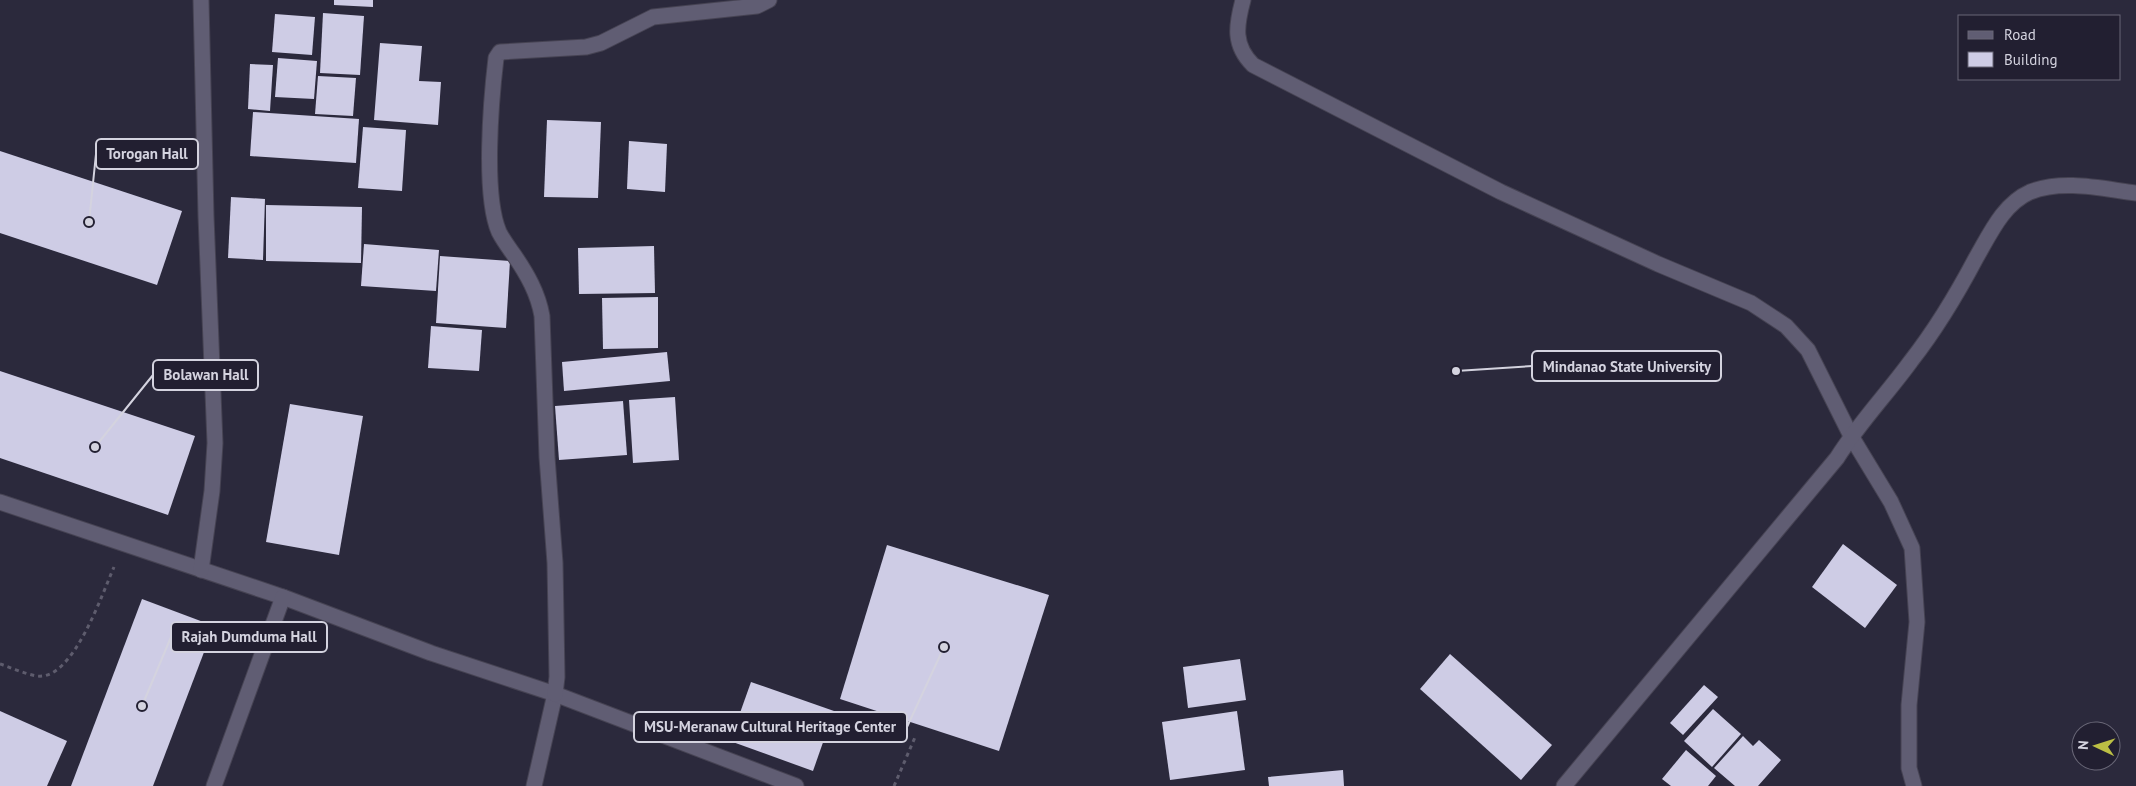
<svg xmlns="http://www.w3.org/2000/svg" width="2136" height="786" viewBox="0 0 2136 786" font-family="'PT Sans',sans-serif">
<style>
.building{fill:#cecce5}
.lines{fill:none;stroke-linecap:round;stroke-linejoin:round}
.lane-casing{stroke:#464353;stroke-width:17}
.street-casing{stroke:#464353;stroke-width:17}
.path{stroke:#5e5c6d;stroke-width:3;stroke-dasharray:4 4;stroke-linecap:butt}
.lane{stroke:#605d73;stroke-width:15}
.street{stroke:#605d73;stroke-width:15}
.leader{fill:none;stroke:#d4d3df;stroke-width:2}
.callout-dot{fill:#d4d3df;stroke:#221f31;stroke-width:2}
.callout{fill:#221f31;stroke:#d4d3df;stroke-width:2}
.callout-label{font-size:15px;text-anchor:middle;font-weight:bold;fill:#d4d3df}
</style>
<rect width="100%" height="100%" fill="#2b293c"/>
<g class="building">
<path d="M334,0h39v7l-39,-2z"/>
<path d="M323,13l41,3 -4,59 -40,-2z"/>
<path d="M275,14l40,3 -3,38 -40,-3z"/>
<path d="M380,43l42,3 -3,35 22,1 -3,43 -64,-5z"/>
<path d="M278,58l39,3 -3,38 -39,-2z"/>
<path d="M250,64l23,1 -3,46 -22,-2z"/>
<path d="M318,76l38,2 -3,38 -38,-2z"/>
<path d="M253,112l106,7 -3,44 -106,-7z"/>
<path d="M547,120l54,2 -3,76 -54,-1z"/>
<path d="M363,127l43,3 -4,61 -44,-3z"/>
<path d="M629,141l38,3 -2,48 -38,-3z"/>
<path d="M0,151l182,60 -25,74 -157,-52z"/>
<path d="M231,197l34,2 -2,61 -35,-2z"/>
<path d="M266,205l96,2 -1,56 -95,-2z"/>
<path d="M364,244l75,6 -3,41 -75,-5z"/>
<path d="M654,246l1,47 -76,1 -1,-46z"/>
<path d="M440,256l70,5 -4,67 -70,-5z"/>
<path d="M658,297v51l-55,1 -1,-51z"/>
<path d="M431,326l51,4 -3,41 -51,-3z"/>
<path d="M667,352l3,29 -106,10 -2,-29z"/>
<path d="M0,371l195,65 -27,79 -168,-57z"/>
<path d="M675,397l4,63 -46,3 -4,-63z"/>
<path d="M623,401l4,54 -68,5 -4,-54z"/>
<path d="M290,404l73,12 -24,139 -73,-13z"/>
<path d="M1843,544l54,41 -32,43 -53,-41z"/>
<path d="M887,545l162,50 -50,156 -159,-52z"/>
<path d="M142,599l72,27 -61,160h-82z"/>
<path d="M1450,654l102,91 -31,35 -101,-91z"/>
<path d="M1240,659l6,41 -58,8 -5,-41z"/>
<path d="M751,682l83,29 -21,60 -83,-30z"/>
<path d="M1704,685l14,12 -35,38 -13,-12z"/>
<path d="M1713,709l28,25 -29,33 -28,-26z"/>
<path d="M0,711l67,30 -20,45h-47z"/>
<path d="M1237,711l8,59 -75,10 -8,-58z"/>
<path d="M1743,736l10,10 6,-6 22,20 -23,26h-23l-21,-18z"/>
<path d="M1686,750l30,26 -8,10h-37l-9,-7z"/>
<path d="M1343,770l1,16h-75l-1,-9z"/>
</g>
<g class="lines">
<defs>
<path id="lane" d="M534,786l21,-92"/>
<g id="street">
<path d="M1243,0c-7,26 -10,45 10,65l248,127 157,72 93,39 35,23 22,24 43,86 40,66 21,46 5,74 -8,83v63l5,18"/>
<path d="M0,502l283,95 148,56 124,41 241,92"/>
<path d="M201,570l11,-79 3,-48 -9,-227 -5,-216"/>
<path d="M555,694l2,-17 -2,-114 -8,-106 -5,-141c-4,-23 -15,-42 -28,-61 -5,-7 -11,-15 -15,-23 -16,-37 -8,-132 -3,-174l4,-6 86,-5 15,-4 52,-26 104,-11 12,-6"/>
<path d="M214,786l69,-189"/>
<path d="M1564,786l273,-328c22,-35 50,-64 74,-97 25,-32 46,-67 65,-103 14,-24 27,-54 54,-66 33,-13 73,-3 106,1"/>
</g>
</defs>
<use href="#lane" class="lane-casing"/>
<use href="#street" class="street-casing"/>
<g class="path">
<path d="M0,664c12,4 25,10 37,12 36,5 65,-82 77,-109"/>
<path d="M894,786l22,-51"/>
</g>
<use href="#lane" class="lane"/>
<use href="#street" class="street"/>
</g>
<path class="leader" d="M89 222L96 154M1456 371L1532 366M95 447L153 375M142 706L171 637M944 647L907 727"/>
<g class="callout-dot">
<circle cx="89" cy="222" r="5"/>
<circle cx="1456" cy="371" r="5"/>
<circle cx="95" cy="447" r="5"/>
<circle cx="142" cy="706" r="5"/>
<circle cx="944" cy="647" r="5"/>
</g>
<g class="callout">
<rect x="96" y="139" width="102" height="30" rx="5"/>
<rect x="1532" y="351" width="189" height="30" rx="5"/>
<rect x="153" y="360" width="105" height="30" rx="5"/>
<rect x="171" y="622" width="156" height="30" rx="5"/>
<rect x="634" y="712" width="273" height="30" rx="5"/>
</g>
<g class="callout-label">
<text x="147" y="159">Torogan Hall</text>
<text x="1627" y="372">Mindanao State University</text>
<text x="206" y="380">Bolawan Hall</text>
<text x="249" y="642">Rajah Dumduma Hall</text>
<text x="770" y="732">MSU-Meranaw Cultural Heritage Center</text>
</g>
<rect x="1958" y="15" width="162" height="65" fill="#221f31" stroke="#696777"/>
<rect x="1968" y="31" width="25" height="8" fill="#605d73" stroke="#696777"/>
<text x="2004" y="40" font-size="15" fill="#d4d3df">Road</text>
<rect x="1968" y="52" width="25" height="15" fill="#cecce5" stroke="#696777"/>
<text x="2004" y="65" font-size="15" fill="#d4d3df">Building</text>
<g transform="translate(2096 746) rotate(274)"><circle r="24" fill="#221f31" stroke="#696777"/>
<path d="M0-4L9 19L0 12L-9 19Z" fill="#bcbf44"/>
<text y="-8" font-size="14" font-weight="bold" text-anchor="middle" fill="#d4d3df">N</text>
</g>
</svg>
